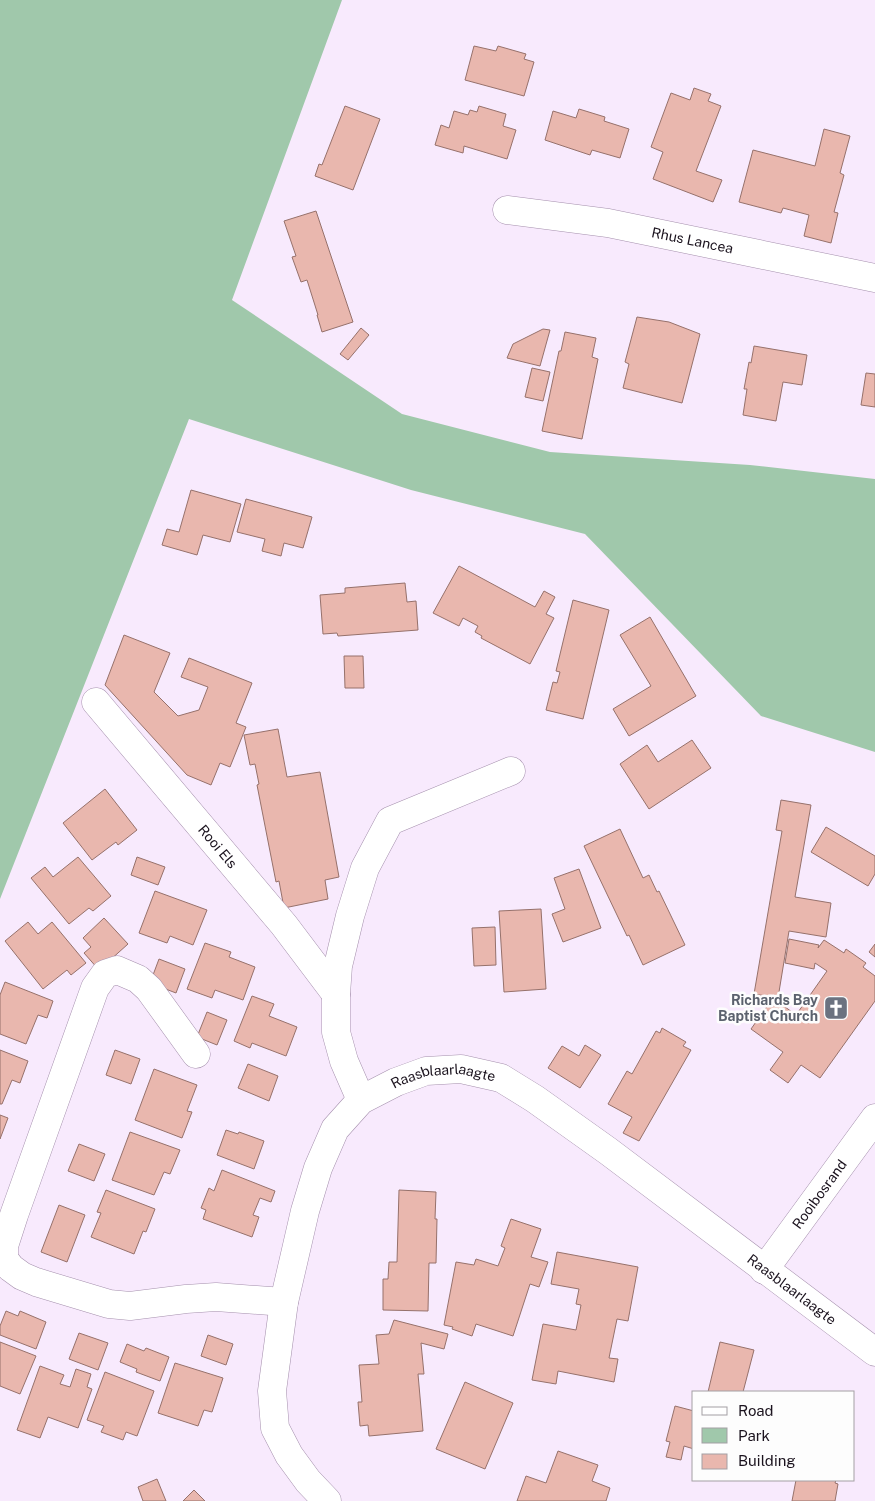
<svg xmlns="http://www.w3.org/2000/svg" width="875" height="1501" viewBox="0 0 875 1501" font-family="'Public Sans',sans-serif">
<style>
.green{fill:#a0c8ab}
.building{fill:#e9b7ae;stroke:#96716b}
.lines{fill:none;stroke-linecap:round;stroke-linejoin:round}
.street-casing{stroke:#a590ad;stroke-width:29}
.street{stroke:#fff;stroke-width:28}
.labels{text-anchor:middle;stroke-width:5;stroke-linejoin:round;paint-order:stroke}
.street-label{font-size:14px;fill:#1b131e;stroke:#fdfdfd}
.worship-label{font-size:14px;font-weight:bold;fill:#5b616d;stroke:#fdfdfd;text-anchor:end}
</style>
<rect width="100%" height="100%" fill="#f8eafd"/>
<path class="green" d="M0,0h342l-110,300 170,114 148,38 200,13 125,14v273l-114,-36 -176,-182 -174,-44 -222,-71 -189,480z"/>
<g class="building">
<path d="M474,46l22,5 2,-5 28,8 -2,5 10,3 -10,34 -59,-16z"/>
<path d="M694,88l17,6 -3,7 13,5 -25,65 26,9 -9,22 -60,-23 10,-27 -12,-5 20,-54 19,7z"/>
<path d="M345,106l35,13 -27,71 -38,-14 4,-12 3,1z"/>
<path d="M479,106l27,8 -3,12 13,4 -9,29 -43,-13 -1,7 -28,-8 6,-20 8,3 5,-17 14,4 2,-5 7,2z"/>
<path d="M579,109l26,8 -1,4 25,8 -9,29 -28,-8 -2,5 -45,-15 8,-29 23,7z"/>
<path d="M824,129l26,7 -10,37 4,2 -10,37 4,1 -7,30 -27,-7 5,-21 -26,-7 -2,5 -42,-11 14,-52 62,16z"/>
<path d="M316,211l37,111 -31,10 -5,-17h1l-11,-35 -6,2 -9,-25 4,-1 -12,-35z"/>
<path d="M637,317l32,5 31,12 -18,69 -59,-15 6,-24 -4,-2z"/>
<path d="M361,328l8,7 -21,25 -8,-6z"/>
<path d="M543,329l7,1 -10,36 -33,-8 6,-14z"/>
<path d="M565,332l31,6 -4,19 6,2 -16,80 -40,-8 17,-80h2z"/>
<path d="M754,346l53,9 -5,30 -19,-3 -7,39 -33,-6 4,-26h-3l5,-27 2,1z"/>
<path d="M532,368l18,4 -7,29 -18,-4z"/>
<path d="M866,373l9,1v33l-14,-2z"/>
<path d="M191,490l50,14 -11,38 -27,-7 -6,20 -35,-10 5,-16 12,3z"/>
<path d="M246,499l66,18 -9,31 -19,-5 -3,13 -19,-5 3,-12 -28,-7z"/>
<path d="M459,566l76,41 9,-16 11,6 -9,17 8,4 -24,46 -49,-26 1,-2 -7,-4 3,-6 -15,-8 -4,8 -26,-13z"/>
<path d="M405,583l2,19 9,-1 2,29 -80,6 -1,-3 -14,1 -3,-39 25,-2v-5z"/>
<path d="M573,600l36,10 -26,109 -37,-9 7,-28 4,1 3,-11 -4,-1z"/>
<path d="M650,617l46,79 -67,40 -16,-27 38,-23 -31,-51z"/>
<path d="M124,635l46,18 -16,39 24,24 21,-6 9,-23 -27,-10 8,-19 63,25 -16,40 10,4 -16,40 -10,-4 -9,22 -24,-10 -82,-90z"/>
<path d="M344,656h19l1,32h-19z"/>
<path d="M278,729l9,48 33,-5 19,105 -14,3 3,19 -44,9 -5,-27 -3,1 -19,-97 2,-1 -4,-20 -5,1 -6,-30z"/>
<path d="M692,740l19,28 -62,41 -29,-45 27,-19 11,17z"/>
<path d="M105,789l32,41 -19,15 -2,-3 -24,18 -29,-37z"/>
<path d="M781,800l30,5 -16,92 36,6 -5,34 -37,-6 -11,67 -24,-4 28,-163 -6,-1z"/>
<path d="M826,827l49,29v18l-7,12 -57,-34z"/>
<path d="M620,829l23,49 6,-3 8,17 2,-1 26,54 -42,20 -14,-30 -2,1 -43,-90z"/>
<path d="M78,857l33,39 -18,15 -4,-3 -20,16 -38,-46 14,-11 8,10z"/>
<path d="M137,857l28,10 -7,18 -27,-10z"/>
<path d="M579,869l22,59 -38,14 -11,-28 13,-5 -11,-31z"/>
<path d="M155,891l52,19 -14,35 -23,-9 -3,7 -28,-10z"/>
<path d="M541,909l5,80 -42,3 -5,-81z"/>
<path d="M104,918l24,26 -29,26 -15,-17 7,-6 -8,-9z"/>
<path d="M28,922l10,12 14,-12 34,41 -15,12 -4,-5 -24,19 -38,-48z"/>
<path d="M495,927l1,38 -22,1 -2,-38z"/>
<path d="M789,939l30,6 -1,3 6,-8 20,13 2,-4 20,14 -3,4 12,9v25l-55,77 -19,-13 -13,18 -18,-13 13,-18 -32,-23 22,-31 23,17 31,-44 -12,-8 -1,6 -29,-6z"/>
<path d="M205,943l26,9 -2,5 26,10 -12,33 -28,-10 -3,8 -25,-9z"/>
<path d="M875,944v13l-6,-5z"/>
<path d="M159,959l26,10 -9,24 -26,-10z"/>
<path d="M5,982l48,19 -6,17 -9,-3 -12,29 -26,-10v-39z"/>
<path d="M252,996l22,8 -5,12 28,11 -11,29 -34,-13 -2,5 -16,-7z"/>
<path d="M207,1012l20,8 -10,25 -20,-8z"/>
<path d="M662,1028l24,14 -3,4 8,4 -52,91 -16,-8 9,-16 -24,-13 19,-33 5,3 24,-43 4,2z"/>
<path d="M585,1045l16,10 -21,33 -32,-20 14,-22 17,10z"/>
<path d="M0,1050l28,11 -8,22 -8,-3 -10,24h-2z"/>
<path d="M115,1050l25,9 -9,25 -25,-9z"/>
<path d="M248,1064l30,12 -9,25 -31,-13z"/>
<path d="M154,1069l43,16 -10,26 5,1 -10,26 -47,-18z"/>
<path d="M0,1115l8,3 -8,21z"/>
<path d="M226,1130l12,4 1,-2 25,9 -10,28 -37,-14z"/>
<path d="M130,1132l50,18 -10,24 -6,-2 -10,23 -42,-15z"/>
<path d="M79,1144l26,10 -11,27 -26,-10z"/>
<path d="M222,1170l53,21 -4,11 -11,-4 -7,17 6,2 -7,20 -49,-18 3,-9 -5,-2 8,-20 5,3z"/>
<path d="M106,1190l49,19 -9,23 -3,-1 -9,23 -43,-17 10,-24 -4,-1z"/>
<path d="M399,1190l37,2 -1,27h2l-1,44h-7l-1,48 -45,-1v-31h5l1,-17h8z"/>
<path d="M59,1205l26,10 -18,47 -26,-10z"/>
<path d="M511,1219l30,10 -10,28 17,5 -9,25 -9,-3 -17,52 -37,-12 -4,12 -20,-7 1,-2 -9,-2 12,-63 18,3 2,-6 22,7 7,-18 -4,-2z"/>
<path d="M557,1252l81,15 -10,54 -11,-2 -8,39 9,1 -4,23 -56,-11 -2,13 -24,-4 11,-56 33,6 5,-25 -5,-1 3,-15 -28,-5z"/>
<path d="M6,1311l12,5 2,-5 26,11 -10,27 -36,-14v-9z"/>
<path d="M394,1320l54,14 -4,15 -23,-6 3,31h-6l5,57 -54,5 -1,-11 -8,1 -2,-24h4l-3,-37 20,-1 -3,-29 13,-1z"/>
<path d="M79,1333l29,10 -10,27 -29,-11z"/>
<path d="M208,1335l25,9 -7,21 -25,-9z"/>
<path d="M0,1342l36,14 -16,38 -20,-8z"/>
<path d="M720,1342l34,8 -11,42h-35z"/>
<path d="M127,1344l17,7 2,-3 23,9 -9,24 -24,-9 1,-3 -17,-7z"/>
<path d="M175,1363l48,15 -11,34 -8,-2 -6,16 -40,-13z"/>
<path d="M40,1366l24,9 -4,9 10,3 6,-18 15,5 -4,13 5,2 -14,39 -30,-11 -8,21 -23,-8z"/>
<path d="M105,1372l49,19 -17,45 -11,-4 -3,8 -22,-8 3,-6 -17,-6z"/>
<path d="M465,1382l48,21 -28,66 -49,-20z"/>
<path d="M675,1406l19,5v38l-10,-3 -3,14 -15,-3 4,-15 -4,-1z"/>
<path d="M558,1451l40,14 -6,16 18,7 -4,13h-89l9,-25 20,7z"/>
<path d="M157,1479l9,22h-23l-5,-14z"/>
<path d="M796,1480h40l-1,3 3,1 -3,17h-43z"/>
<path d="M194,1490l11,11h-22z"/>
</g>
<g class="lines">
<defs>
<g id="street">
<path id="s1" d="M507,210l101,13 267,55"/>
<path id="s2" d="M96,702l188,223 52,69"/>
<path d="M196,1054l-47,-65 -11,-10 -21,-9 -12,4 -10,14 -81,227 -10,31v13l7,9 11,8 14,6 73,22 21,2 56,-7 30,-2 68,5"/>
<path d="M361,1100l-17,-39 -8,-29v-38l2,-28 12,-50 15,-48 25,-47 121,-50"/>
<path id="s3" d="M764,1270l111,-152"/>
<path id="s4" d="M327,1501l-19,-20 -19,-26 -14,-27 -3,-37 12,-89 21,-91 13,-43 17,-39 26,-29 35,-18 30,-11 35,-2 40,9 34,21 73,52 267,201"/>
</g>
</defs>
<use href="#street" class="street-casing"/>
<use href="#street" class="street"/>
</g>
<defs>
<symbol id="church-square" viewBox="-11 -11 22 22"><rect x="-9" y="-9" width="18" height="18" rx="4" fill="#6b7280" stroke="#fdfdfd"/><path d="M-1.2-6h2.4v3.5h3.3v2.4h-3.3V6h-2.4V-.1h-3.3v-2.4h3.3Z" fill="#fff"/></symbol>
</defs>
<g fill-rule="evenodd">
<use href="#church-square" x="822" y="994" width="28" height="28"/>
</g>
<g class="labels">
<g class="street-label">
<text dy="5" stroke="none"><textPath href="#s1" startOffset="188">Rhus Lancea</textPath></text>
<text dy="5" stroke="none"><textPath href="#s2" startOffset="189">Rooi Els</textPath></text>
<text dy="5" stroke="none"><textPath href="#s4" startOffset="525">Raasblaarlaagte</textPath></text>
<text dy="5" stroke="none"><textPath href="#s3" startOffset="94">Rooibosrand</textPath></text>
<text dy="5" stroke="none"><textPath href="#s4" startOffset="944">Raasblaarlaagte</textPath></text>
</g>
<g class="worship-label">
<text x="818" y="1005">Richards Bay<tspan x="818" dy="16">Baptist Church</tspan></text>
</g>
</g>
<rect x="692" y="1391" width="162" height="90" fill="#fdfdfd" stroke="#a39fa4"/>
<rect x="702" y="1407" width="25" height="8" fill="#ffffff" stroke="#a39fa4"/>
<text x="738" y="1416" font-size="15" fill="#1b131e">Road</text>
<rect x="702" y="1428" width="25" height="15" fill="#a0c8ab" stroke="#a39fa4"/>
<text x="738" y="1441" font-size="15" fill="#1b131e">Park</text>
<rect x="702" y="1454" width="25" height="15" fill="#e9b7ae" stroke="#a39fa4"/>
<text x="738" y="1466" font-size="15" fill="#1b131e">Building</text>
</svg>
